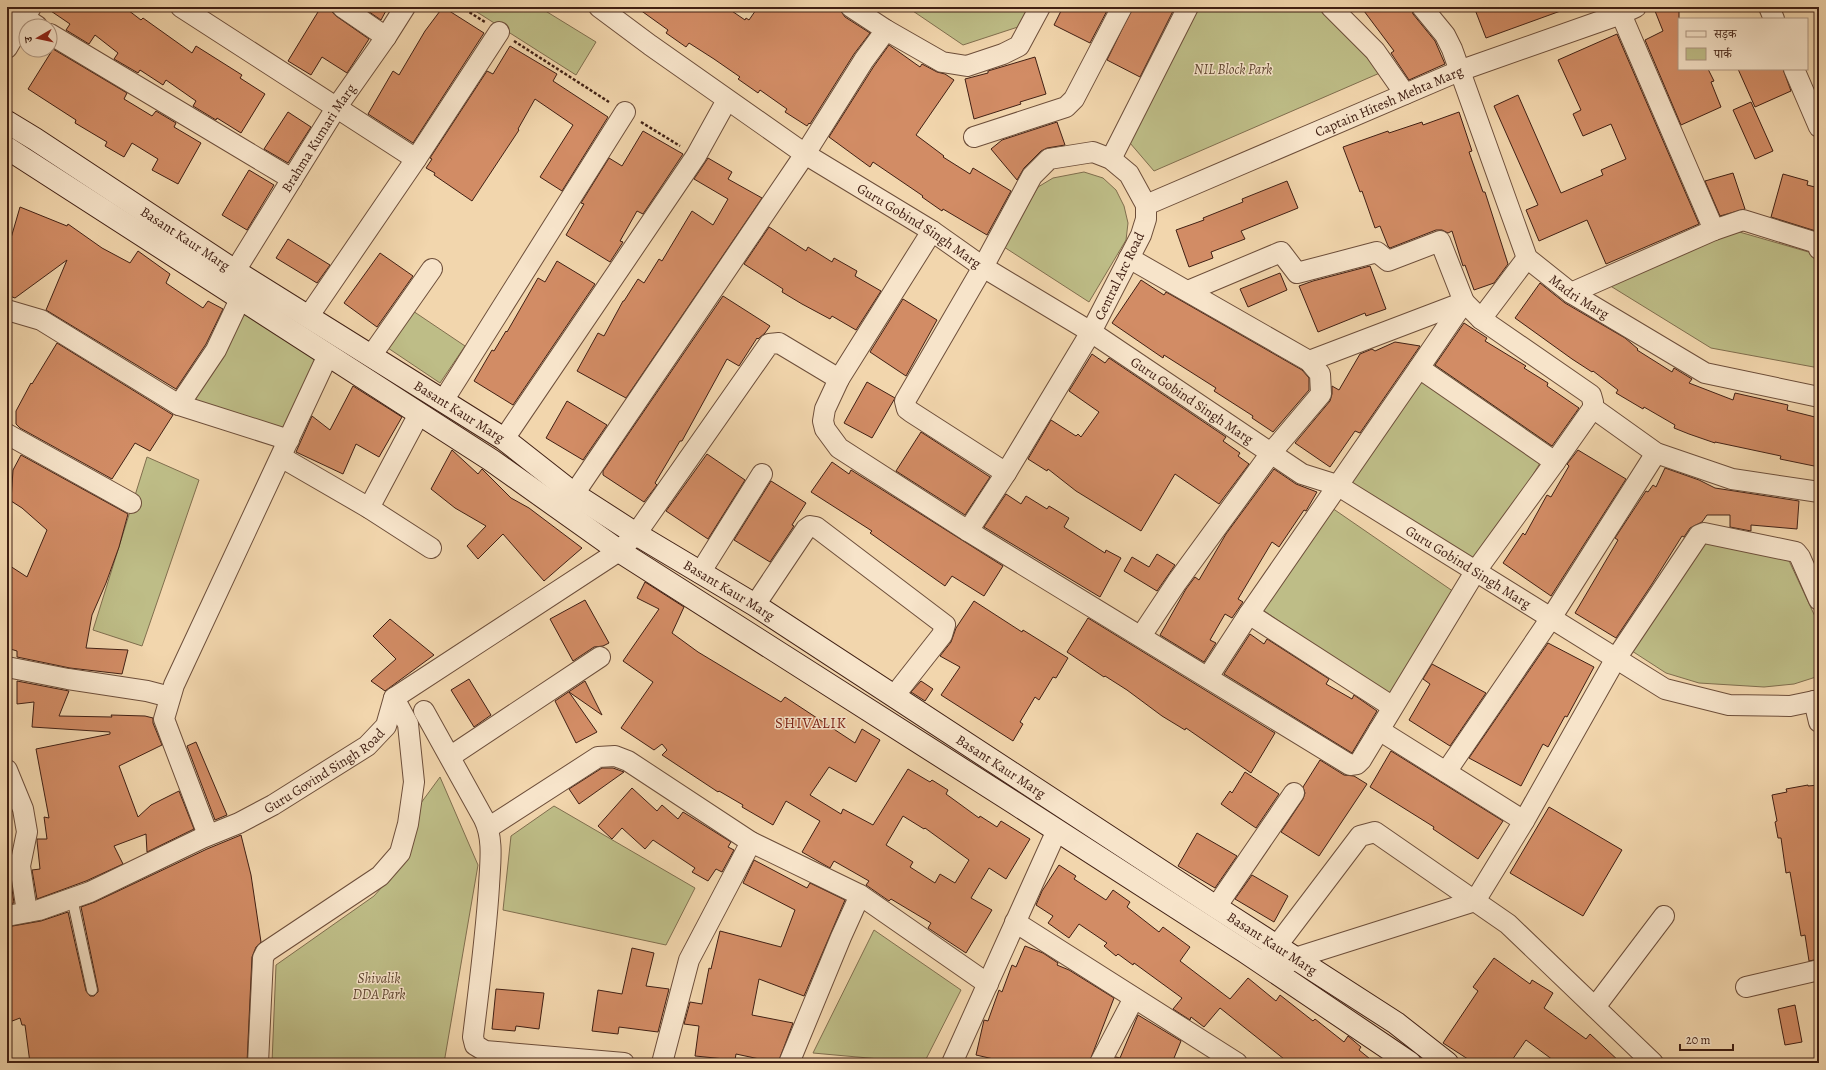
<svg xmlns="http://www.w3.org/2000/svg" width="1826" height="1070" viewBox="0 0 1826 1070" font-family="Alegreya,'Noto Serif Devanagari',serif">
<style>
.green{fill:#bebd87;stroke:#806e4e}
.building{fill:#d28c65;stroke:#412014;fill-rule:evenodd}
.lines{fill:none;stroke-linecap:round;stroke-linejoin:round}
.service-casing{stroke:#6d4e3a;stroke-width:12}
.minor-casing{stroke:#6d4e3a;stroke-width:22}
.secondary-casing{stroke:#412014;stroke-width:24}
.path{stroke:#412014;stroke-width:2.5;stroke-dasharray:3 2;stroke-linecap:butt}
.service{stroke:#f7e4ca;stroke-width:10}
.minor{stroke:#f7e4ca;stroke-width:20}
.secondary{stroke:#f7e4ca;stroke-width:22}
.labels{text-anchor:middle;stroke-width:3;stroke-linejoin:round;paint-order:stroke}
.park-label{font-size:14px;font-style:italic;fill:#604731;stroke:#f7e4ca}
.street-label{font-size:14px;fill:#412014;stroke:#f7e4ca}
.neighbourhood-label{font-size:15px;letter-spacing:1px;fill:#7a1f14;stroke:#f7e4ca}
</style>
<rect width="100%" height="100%" fill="#f2d6ad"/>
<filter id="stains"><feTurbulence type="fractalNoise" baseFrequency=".005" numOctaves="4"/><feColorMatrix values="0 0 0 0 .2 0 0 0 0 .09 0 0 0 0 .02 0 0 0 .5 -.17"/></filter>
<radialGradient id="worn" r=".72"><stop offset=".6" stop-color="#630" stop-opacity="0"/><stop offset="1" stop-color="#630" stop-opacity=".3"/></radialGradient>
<g class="green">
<path d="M469,7h70l57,35 -20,33z"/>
<path d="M907,7h125l-8,18 -61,20z"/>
<path d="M1194,7h146l49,62 -235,102 -24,-28z"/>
<path d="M1084,172l19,6 13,12 8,16 4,17 -2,17 -37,62 -85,-55 34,-60 15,-9z"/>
<path d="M1736,231l76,22 7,17v98l-108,-20 -107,-66z"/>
<path d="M248,303l80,52 -39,85 -110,-35z"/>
<path d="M410,309l55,37 -25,37 -55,-37z"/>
<path d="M1422,350l134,86 -81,136 -138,-87z"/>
<path d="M147,457l52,23 -57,166 -49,-16z"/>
<path d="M1332,508l125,86 -69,102 -125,-86z"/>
<path d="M1704,542l80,8 35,75v51l-25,8 -30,3 -65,-4 -33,-10 -34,-22z"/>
<path d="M440,777l38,88 -34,198h-172l4,-98 98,-69 32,-36 15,-57z"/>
<path d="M554,806l141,82 -29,57 -163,-35 8,-74z"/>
<path d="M874,930l87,60 -37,73 -111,-10z"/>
</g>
<g class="building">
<path d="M45,7h79l17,13 2,-2 49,35 4,-7 46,29 -2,3 25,16 -24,39 -24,-15 -1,2 -23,-14 3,-5 -30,-21 -3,5 -23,-15 -2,3 -24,-14 4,-6 -23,-18 -6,9 -23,-14 4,-6z"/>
<path d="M321,7h10l1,5 4,4 33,23 -22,34 -25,-16 -11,18 -23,-14z"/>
<path d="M362,7h26l-7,13z"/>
<path d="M443,7l41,26 -71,110 -45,-29 25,-43 6,4 26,-44z"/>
<path d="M636,7h90l19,13 1,-2 3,2 9,-13h80l7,10 25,16 -16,21 -44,70 -1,-1 -2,3 -22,-14 2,-3 -27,-19 -2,3 -20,-14 2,-2 -26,-18 -25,-16 -3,4 -20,-14 2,-3z"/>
<path d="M1063,7h46l-19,36 -36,-18z"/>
<path d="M1133,7h42l-35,70 -33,-17z"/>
<path d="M1361,7h50l2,7 22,27 10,23 -36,16 -18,-27 3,-2z"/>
<path d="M1474,7h92v2l-80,29z"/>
<path d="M1664,7h15v62h29l6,12 -3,1 10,25 -40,18 -36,-85 18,-9 -8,-20z"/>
<path d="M1617,34l82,190 -93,40 -19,-44 -48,21 -13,-31 12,-5 -44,-99 24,-11 43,98 42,-18 -2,-5 25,-11 -15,-35 -28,12 -10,-22 8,-4 -23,-50z"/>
<path d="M889,45l31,22 2,-3 15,8 8,2 9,6 -38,55 28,21 -1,1 27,17 3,-6 38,23 -24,44 -44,-26 -1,2 -20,-14 1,-1 -50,-34 -3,5 -41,-30 45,-71z"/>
<path d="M510,46l47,28 -4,7 55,36 -46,74 -22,-14 33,-52 -38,-26 -17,30 1,1 -47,71 -38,-26 1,-2 -9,-5 6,-9 -2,-1 57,-87 6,3z"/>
<path d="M53,49l74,44 -3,6 28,17 4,-5 20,12 -2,4 27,16 -23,41 -26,-14 6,-11 -26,-16 -8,14 -19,-11 2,-4 -32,-19 1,-3 -48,-31z"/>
<path d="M1035,57l11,37 -26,8 1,2 -47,15 -9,-40 23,-6v-2z"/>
<path d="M1738,69h45l8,22 -36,16z"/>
<path d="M1751,102l22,49 -18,8 -22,-49z"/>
<path d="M288,112l23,15 -23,36 -24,-14z"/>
<path d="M1459,112l13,39 -3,1 14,40h2l23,72 -14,19 -20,7 -9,-25 -2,1 -11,-35 -4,2 -6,-3h-6l-46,18 -2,-2 -8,-20 -5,2 -13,-37 -2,1 -17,-45 45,-16 1,2 33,-11 1,3z"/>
<path d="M1057,122l8,23 -18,3 -6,3 -17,17 -7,12 -26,-31 11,-9z"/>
<path d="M643,131l40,23 -40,60 -6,-3 -17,30 3,1 -13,20 -44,-27 18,-31 -3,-1 28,-45 13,8z"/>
<path d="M708,158l24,14 -4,7 34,19 -136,200 -49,-27 21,-38 6,3 19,-35h1l14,-22 6,4 15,-24 3,2 30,-50 21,14 15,-26 -34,-20z"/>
<path d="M249,170l25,15 -27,45 -25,-15z"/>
<path d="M1733,173l12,36 -25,7 -15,-35z"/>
<path d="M1783,174l25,7 -1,4 12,3v44l-48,-15z"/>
<path d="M1287,181l11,27 -57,23 4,8 -34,13 2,6 -24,9 -13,-37 28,-10 -1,-2 40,-16 -1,-3z"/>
<path d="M20,207l47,19 1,-2 34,24 28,15 8,-12 32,23 -4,9 19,13 18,12 5,-7 15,8 -17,35 -30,45 -130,-79 21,-50 -52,38 -8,-3v-26l4,-31z"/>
<path d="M769,227l37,24 2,-4 24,15 2,-4 23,13 -2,5 26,15 -25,39 -24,-14 -2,3 -28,-15 -20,-12 1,-3 -39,-25z"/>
<path d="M288,239l42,26 -13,18 -41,-25z"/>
<path d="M380,253l33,23 -36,51 -33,-24z"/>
<path d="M557,261l38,23 -82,121 -39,-24 18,-31 2,1 12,-20 1,1 31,-54 7,4z"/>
<path d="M1370,266l16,43 -20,7 -1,-3 -47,19 -19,-46 14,-5z"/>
<path d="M1280,273l7,17 -39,17 -8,-18z"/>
<path d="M1141,280l23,15 2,-3 136,78 7,8v12l-36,42 -21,-14 1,-2 -39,-25 2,-3 -52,-33 -1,3 -51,-35z"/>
<path d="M1540,283l25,20 60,35 13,11 -1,1 35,22 2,-4 18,11 -3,4 44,17 2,-7 53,12 -1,5 32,8v49l-39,-8 1,-3 -66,-14v1l-26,-9 -15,-6 1,-3 -31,-18 -1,2 -27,-16 2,-3 -25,-19 -1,1 -20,-13 -57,-41z"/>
<path d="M723,296l47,30 -5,7 -7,6 -1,-1 -18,28 -12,-7 -45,82h-2l-25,42 2,2 -13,17 -41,-27v-4z"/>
<path d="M903,299l34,21 -31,56 -36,-24z"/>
<path d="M1464,323l23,15 -2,3 41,25 -2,2 24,15 -1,3 32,22 -27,38 -117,-81z"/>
<path d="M1395,342l25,4 -60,87 -5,-2 -25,36 -35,-24 35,-42 2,-7v-8l7,4 21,-36 12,-5 3,2z"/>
<path d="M57,343l116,72 -23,36 -15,-8 -23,36 -92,-51 -4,-4v-13l15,-28 1,1z"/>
<path d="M1092,354l13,9 4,-5 117,79 -3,4 17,12 -2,3 11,8 -30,40 -44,-30 -34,57 -65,-40 -28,-22 -1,2 -19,-12 23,-39 25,16 2,-2 3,3 18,-25 -30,-21z"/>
<path d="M867,382l28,16 -23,40 -28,-15z"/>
<path d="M353,386l49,31 -23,40 -23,-13 -13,30 -47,-22 16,-36 18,14z"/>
<path d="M567,401l40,24 -24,35 -37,-22z"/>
<path d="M921,432l69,45 -25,38 -69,-44z"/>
<path d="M452,450l26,24 4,-5 29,29 18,10 53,40 -38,33 -41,-47 -25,25 -11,-13 19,-20 -31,-18 -24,-19z"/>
<path d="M1578,450l48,29 -75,117 -48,-33 20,-30 2,2 22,-40 4,2 18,-31 -2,-2z"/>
<path d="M707,454l38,26 -37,59 -42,-28z"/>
<path d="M21,455l107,59 -9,33 -13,36 -14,32 -6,33 42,2 -6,24 -52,-6 -53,-11v-6l-10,-3v-84l20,13 20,-47 -25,-22 -11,-7 2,-31z"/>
<path d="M832,462l17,12 2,-4 152,96 -19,30 -32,-20 -7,10 -75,-53 2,-2 -61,-39z"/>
<path d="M1665,468l34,12 16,8 84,13 -2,28 -46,-4v6l-21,-4v-12h-23l-5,7 -12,6 -6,9 -2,-1 -30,48 -36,54 -41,-25 43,-73 -3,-2 31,-47 2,1 5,-7 3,2z"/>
<path d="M1274,469l22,15 21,8 -11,19 -2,-1 -25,37 -7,-5 -34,57 5,3 -11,16 -7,-4 -15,26 6,3 -12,19 -44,-27 26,-46 9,-12 4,3 27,-46z"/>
<path d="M771,481l35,22 -14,22 2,1 -24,36 -36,-22z"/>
<path d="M1006,494l15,10 5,-8 21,13 2,-3 20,12 -5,9 41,26 1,-3 15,8 -21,39 -116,-70z"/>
<path d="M1157,554l18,11 -18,26 -33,-20 8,-14 17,10z"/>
<path d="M645,582l39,25 -12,26 26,19 83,50 4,-5 70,46 7,-14 18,11 -24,42 -27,-15 -19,28 31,19 2,-5 30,16 35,-56 22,13 2,-2 16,10 -2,4 33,24 1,-2 17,11 4,-6 29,18 -24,40 -17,-11 -18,30 21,12 -26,43 -38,-25 3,-5 -40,-24 -2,2 -23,-16 3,-4 -35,-20 -4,7 -28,-16 18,-31 -34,-20 -13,24 -31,-18 1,-2 -24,-14 -1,1 -56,-37 5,-5 -5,-6 -8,6 -33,-22 32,-46 -30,-21 36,-52 -22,-11zM903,816l21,13 1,-1 44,32 -14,23 -15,-9 -5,9 -25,-16 3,-5 -27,-17z"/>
<path d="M585,600l24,43 -6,3 -9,1 -21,14 -23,-42z"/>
<path d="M974,601l48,31 1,-2 45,28 -12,20 -3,-1 -14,23 -4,-3 -15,25 3,2 -10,17 -72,-46 19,-28 -20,-11 11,-14 5,-14z"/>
<path d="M1088,618l187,115 -24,40 -65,-45 -1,2 -23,-14 -35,-26 -22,-14 -1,1 -37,-25z"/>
<path d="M390,619l44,36 -49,36 -14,-10 25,-22 -23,-23z"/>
<path d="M1250,634l14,10 3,-5 62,40 -3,5 26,15 2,-4 23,16 -25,42 -128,-79z"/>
<path d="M1548,643l46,24 -27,50 -2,-1 -17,31 -5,-3 -22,42 -52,-28z"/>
<path d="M1432,664l54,29 -36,53 -41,-26 21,-36 -7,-5z"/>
<path d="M469,679l22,36 -17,12 -23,-37z"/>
<path d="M17,681l52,10 -10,25 53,1 -1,-2 34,1 8,2v5l9,22 -43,21 19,51 13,-12 28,-14 15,38 -47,23 -1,-18 -32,12 9,18 -37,17 -49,18 -5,-29 8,-1 -3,-28v-2h10l-3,-22 5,1 -13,-69 74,-15v-2l-78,-5 2,-25 -17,2z"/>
<path d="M585,681l17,34 -33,-23 28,40 -21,11 -21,-42z"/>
<path d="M921,681l12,8 -8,12 -14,-9z"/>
<path d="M196,742l31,73 -12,5 -28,-74z"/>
<path d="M1391,751l112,70 -25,38 -45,-30 1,-2 -64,-40z"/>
<path d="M1320,760l24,15 10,1 13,8 -48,72 -38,-24 22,-33 2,-6 -2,-6z"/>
<path d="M602,768h11l11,4 -45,32 -10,-15z"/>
<path d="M1245,772l34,22 -23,34 -35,-24 9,-13 2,2z"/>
<path d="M1808,785v1l11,-1v174l-10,2 -4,-26 -4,1 -11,-64 -4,1 -5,-35h-3l-3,-16 2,-1 -5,-26 15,-3 -1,-3z"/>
<path d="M632,788l25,23 5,-6 16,14 5,-7 48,30 -3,5 6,3 -12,22 -6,-3 -8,12 -16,-9 3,-4 -42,-28 -8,9 -23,-21 -10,11 -14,-13z"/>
<path d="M1549,807l73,43 -39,66 -73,-43z"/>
<path d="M1197,833l40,23 -22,32 -37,-22z"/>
<path d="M241,835l10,40 10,67 -5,5 -4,10 -5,106h-217l-5,-38h-3l-2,-7 -13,5v-96l34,-6 27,-9 18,79 4,5h4l4,-4v-3l-17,-82 14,-5 112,-53z"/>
<path d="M754,860l53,28 3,-5 35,17 -41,96 -45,-17 -7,36 41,8 -15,40 -42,-9 -1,6 -40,-4 4,-30 -15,-2 6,-22 12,2 7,-36 2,1 9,-38 61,16 14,-37 -52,-27z"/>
<path d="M1059,865l17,11 -2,3 32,21 7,-10 17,12 -3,5 32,25 4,-5 27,20 -10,14 50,38 18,-21 28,23 4,-6 33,26 2,-2 29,23 4,-6 13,11 -2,3 16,13h-86l-69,-55 -16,19 -13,-10 -1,3 -17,-11 9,-11 -48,-35 -1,2 -15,-11 -2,2 -12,-10 3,-3 -28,-19 -10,14 -21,-15 5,-7 -17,-11 6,-14z"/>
<path d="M1252,875l36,21 -14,26 -39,-23z"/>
<path d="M11,882l3,21 -7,1v-21z"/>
<path d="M1025,946l18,7 15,10 -1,2 12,5 45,28 -25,65h-78l-35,-8 8,-35 4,1 11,-31 3,2 10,-27 4,2z"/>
<path d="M632,948l22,5 -8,33 23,3 -11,43 -39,-5 -1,7 -26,-3 6,-41 24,4z"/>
<path d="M1494,958l36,26 2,-4 21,13 -9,15 42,31 4,-5 31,29h-64l-31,-23 -16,23h-36l-31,-20 35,-52 -5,-4z"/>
<path d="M496,989l48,4 -5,36 -23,-3 -1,5 -23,-2z"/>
<path d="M1795,1005l7,37 -17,3 -7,-36z"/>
<path d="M1138,1015l43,26 -9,22h-59l3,-6 4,1z"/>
</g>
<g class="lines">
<defs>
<path id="service" d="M72,898l20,92"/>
<g id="minor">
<path d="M8,7l29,19"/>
<path d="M181,7l235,152"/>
<path d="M342,7l44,30"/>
<path id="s1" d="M599,7l51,38 155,109 127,77 51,36 108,65 211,142 35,11 328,204 64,16 61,1 29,-6"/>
<path d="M851,7l35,23 56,32 25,4 36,-12 16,-8 21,-39"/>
<path d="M1331,7l44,44 30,43"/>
<path id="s2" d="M1422,7l23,28 7,14 75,209 44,35 134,80 114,24"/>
<path d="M1769,7l5,12"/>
<path d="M1621,14l93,216"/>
<path d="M50,34l242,145"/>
<path d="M7,48l24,-41"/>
<path d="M1794,69l25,58"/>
<path d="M974,137l92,-30 8,-8 48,-92"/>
<path d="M1093,152l18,7 18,15 17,31v14l-5,16 -50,97 -85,141 -95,-61 -4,-3 -2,-8 78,-134 49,-91 17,-17z"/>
<path d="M1111,159l77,-152"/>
<path id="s3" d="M1146,205l313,-134 162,-57 15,-7"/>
<path d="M932,231l-93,148 -14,30 -2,12 2,8 14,19 129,83 38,-58"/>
<path d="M1129,258l180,103 11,13 1,20 -50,59 -94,129 -36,54"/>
<path id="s4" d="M235,271l101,-163 50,-71 19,-30"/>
<path d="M1188,291l93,-39 16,21 80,-21 11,9 52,-20 24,61 -155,59"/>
<path d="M1571,293l143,-63 29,-10 74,23 2,6"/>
<path d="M7,310l34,10 138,85 110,35"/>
<path d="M308,317l108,-158 83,-127"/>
<path d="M1481,319l46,-61"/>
<path d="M371,356l61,-87"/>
<path d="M1419,368l45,-66 17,17 110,76 2,7v6l-38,54"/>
<path d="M443,401l182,-289"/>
<path d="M179,405l37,-55 25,-53"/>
<path d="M1593,408l63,45 76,26 87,13"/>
<path d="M7,434l124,69"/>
<path d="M504,439l192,-283 31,-56"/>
<path d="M281,457l88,51 62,40"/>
<path d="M574,494l231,-340 59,-94 22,-30"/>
<path d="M369,508l50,-94"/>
<path d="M968,531l382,234 7,-1 4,-4 114,-188 80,-110 -136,-94 -170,246 144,93"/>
<path d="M700,573l62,-99"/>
<path d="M755,605l51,-76 4,-3 6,1 129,98 -3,10 -48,61"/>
<path d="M7,667l61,12 79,12 23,6"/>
<path d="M1208,677l41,-63"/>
<path d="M1814,701l5,21"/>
<path d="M424,711l60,108c10,20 6,45 5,67 -3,50 -10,101 -16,151l2,8 10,6 139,12"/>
<path d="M1379,730l145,91"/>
<path d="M451,756l149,-99"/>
<path d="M7,770l16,39 4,23 -7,34 7,46"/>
<path d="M1446,772l105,-154 105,-165"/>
<path d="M488,828l110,-71 17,-1 13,5 123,81 109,53 128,89"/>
<path d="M208,835l-44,-116 10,-34 154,-330"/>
<path d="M1216,907l78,-114"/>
<path id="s5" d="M7,916l32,-6 51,-18 112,-54 37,-15 34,-18 94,-59 19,-20 8,-28 225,-147 17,-17 133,-190 10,-1 60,36"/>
<path d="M1015,922l222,141"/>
<path d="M1263,964l97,-128 15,-4 133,92 145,139"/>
<path d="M1275,972l20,-14 180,-57 49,-80 91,-161 84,-125 5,-2 92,19 4,5 19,43"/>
<path d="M1746,987l73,-17"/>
<path d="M1595,1007l69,-91"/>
<path d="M258,1063l5,-105 3,-6 114,-76 20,-23 8,-29 6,-42 -6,-58 -14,-26"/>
<path d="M662,1063l27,-103 62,-118"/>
<path d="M789,1063l52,-126 19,-42"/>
<path d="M952,1063l105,-233"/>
<path d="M1100,1063l34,-65"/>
</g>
<g id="secondary">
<path id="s6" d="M7,122l28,17 200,132 269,168 70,55 62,40 119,71 461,302 180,116 51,40"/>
<path d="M7,148l484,312 128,91 397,253 228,147 166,112"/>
</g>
</defs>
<use href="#service" class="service-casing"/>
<use href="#minor" class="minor-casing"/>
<use href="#secondary" class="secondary-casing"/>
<g class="path">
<path d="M461,7l24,15"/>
<path d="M514,41l95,61"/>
<path d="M641,122l39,24"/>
</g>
<use href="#service" class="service"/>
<use href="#minor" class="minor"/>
<use href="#secondary" class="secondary"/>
</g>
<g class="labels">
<g class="park-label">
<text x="1233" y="74">NIL Block Park</text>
<text x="379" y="983">Shivalik<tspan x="379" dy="16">DDA Park</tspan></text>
</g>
<g class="street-label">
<text dy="5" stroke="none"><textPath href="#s3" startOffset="264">Captain Hitesh Mehta Marg</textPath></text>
<text dy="5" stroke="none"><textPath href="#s4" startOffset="157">Brahma Kumari Marg</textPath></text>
<text dy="5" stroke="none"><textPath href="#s1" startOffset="388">Guru Gobind Singh Marg</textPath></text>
<text dy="5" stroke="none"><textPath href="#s6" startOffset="213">Basant Kaur Marg</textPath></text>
<text transform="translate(1119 276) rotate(-64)" y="5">Central Arc Road</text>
<text dy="5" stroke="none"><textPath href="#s2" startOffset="339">Madri Marg</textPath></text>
<text dy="5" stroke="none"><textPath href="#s1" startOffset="712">Guru Gobind Singh Marg</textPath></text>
<text dy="5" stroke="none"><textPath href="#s6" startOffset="537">Basant Kaur Marg</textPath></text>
<text dy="5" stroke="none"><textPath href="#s1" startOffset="1036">Guru Gobind Singh Marg</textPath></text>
<text dy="5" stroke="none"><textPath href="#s6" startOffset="861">Basant Kaur Marg</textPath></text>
<text dy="5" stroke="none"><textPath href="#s6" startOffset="1185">Basant Kaur Marg</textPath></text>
<text dy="5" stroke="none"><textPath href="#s5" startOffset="351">Guru Govind Singh Road</textPath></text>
<text dy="5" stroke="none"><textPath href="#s6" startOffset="1509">Basant Kaur Marg</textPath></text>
</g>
<g class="neighbourhood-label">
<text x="811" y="728">SHIVALIK</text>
</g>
</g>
<rect width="1826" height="1070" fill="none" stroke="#f2d6ad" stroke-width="24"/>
<rect x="8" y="8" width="1810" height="1054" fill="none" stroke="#412014" stroke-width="2"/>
<rect x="12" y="12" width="1802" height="1046" fill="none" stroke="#412014"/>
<rect x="1678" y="18" width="130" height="52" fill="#f7e4ca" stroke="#ae9681"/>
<rect x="1686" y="31" width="20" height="6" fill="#f7e4ca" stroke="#ae9681"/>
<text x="1714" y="38" font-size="12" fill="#412014">सड़क</text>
<rect x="1686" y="48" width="20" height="12" fill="#bebd87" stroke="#ae9681"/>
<text x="1714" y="58" font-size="12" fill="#412014">पार्क</text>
<g transform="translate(38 38) rotate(261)"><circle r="19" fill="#f7e4ca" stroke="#ae9681"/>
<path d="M0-3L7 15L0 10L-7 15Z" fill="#8f2418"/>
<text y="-6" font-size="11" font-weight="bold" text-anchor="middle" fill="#412014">उ</text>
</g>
<path d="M1680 1044v6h53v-6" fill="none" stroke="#412014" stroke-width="2"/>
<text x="1686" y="1044" font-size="12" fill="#412014" stroke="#f7e4ca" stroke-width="3" paint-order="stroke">20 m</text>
<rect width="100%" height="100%" filter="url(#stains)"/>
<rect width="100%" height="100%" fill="url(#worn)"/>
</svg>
